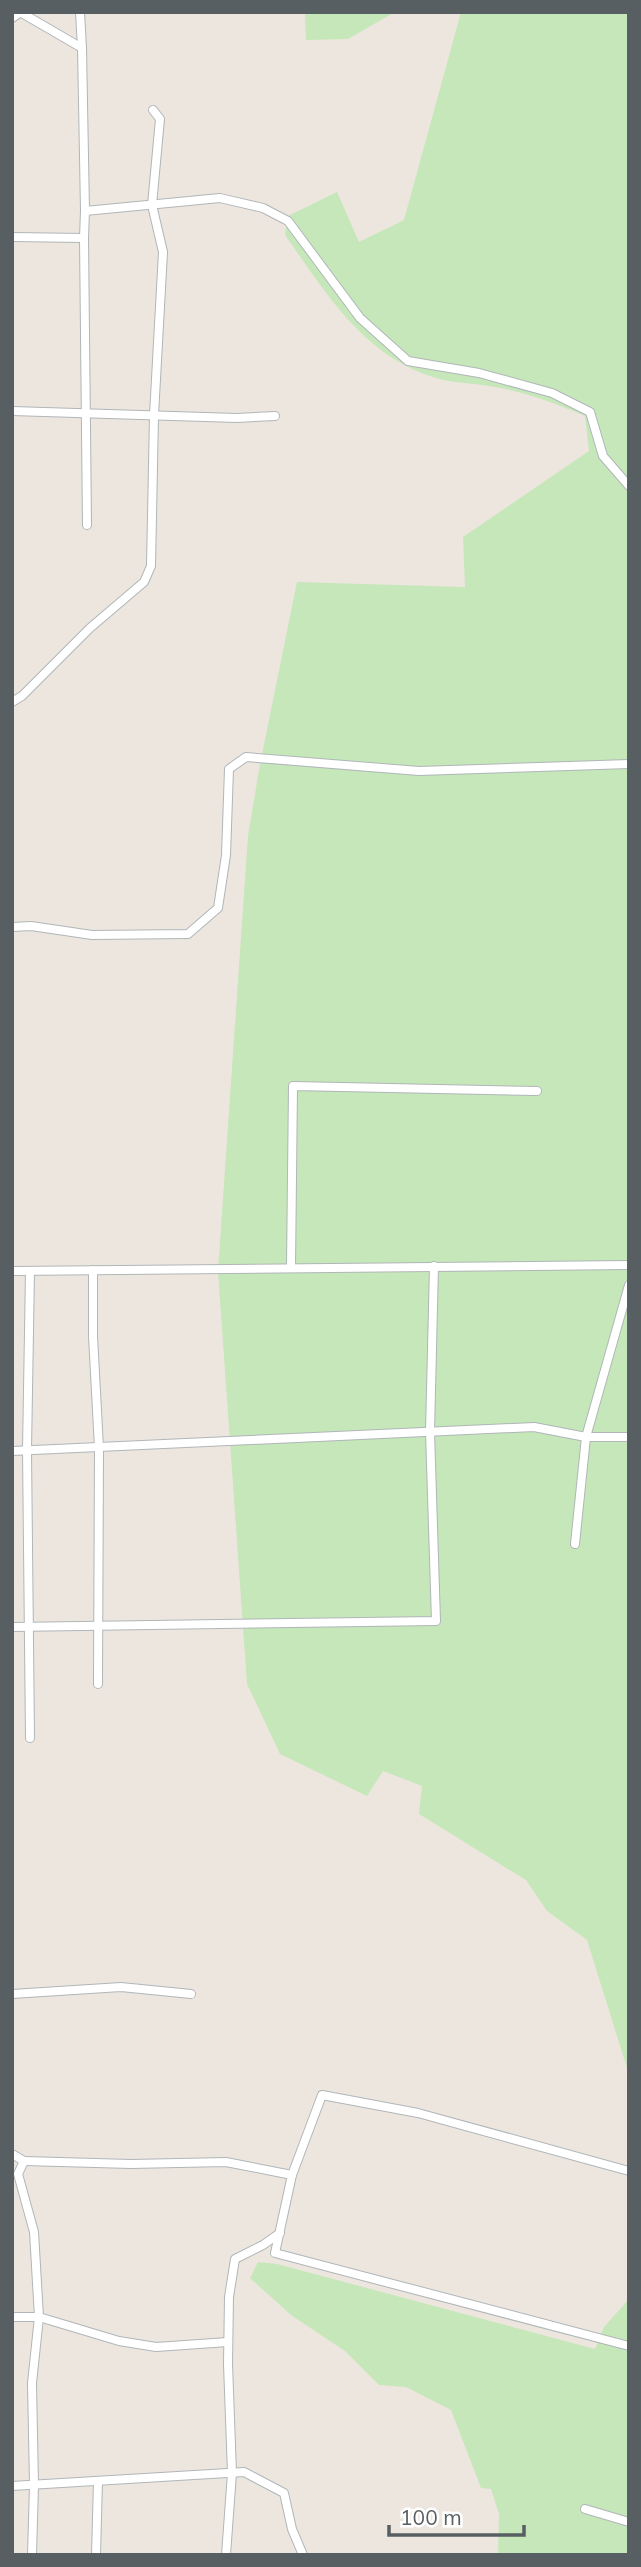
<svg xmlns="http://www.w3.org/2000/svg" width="641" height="2567" viewBox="0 0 641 2567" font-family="Mulish,sans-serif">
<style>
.green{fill:#c6e7b9}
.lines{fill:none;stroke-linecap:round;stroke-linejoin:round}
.minor-casing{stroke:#b0b6b9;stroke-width:10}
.minor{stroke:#fff;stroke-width:8}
</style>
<rect width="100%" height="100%" fill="#ede6df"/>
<g class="green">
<path d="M305,12h90l-47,27 -42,1z"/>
<path d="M461,12h168v2076l-2,-20 -40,-128 -40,-29 -21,-31 -107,-66 3,-28 -39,-15 -16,25 -87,-42 -33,-70 -29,-413 30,-435 12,-72 37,-182 168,5 -2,-50 126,-86 -4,-35c-31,-13 -62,-25 -96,-30 -17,-3 -36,-3 -53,-8 -72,-21 -110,-85 -151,-143l3,-19 49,-24 22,50 45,-22z"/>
<path d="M258,2262l19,2 318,85 9,-22 25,-28v256h-131l1,-41 -8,-25 -10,-1 -30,-78 -45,-23 -27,-2 -34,-34 -54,-36 -41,-37z"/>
</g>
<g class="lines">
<defs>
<g id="minor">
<path d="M20,12l62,36 3,163"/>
<path d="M80,12l2,36"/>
<path d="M12,18l9,-6"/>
<path d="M12,237l72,1 1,-27 135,-13 43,10 25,13 72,97 48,43 71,12 73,20 38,19 13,44 26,30"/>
<path d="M84,238l3,287"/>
<path d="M12,411l225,7 38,-2"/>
<path d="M12,702l10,-6 68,-68 54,-46 7,-16 3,-151 9,-163 -11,-47 8,-86 -7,-9"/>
<path d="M12,927l19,-1 61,9 96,-1 30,-26 8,-53 3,-86 17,-12 173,14 210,-7"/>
<path d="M291,1267l2,-181 244,5"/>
<path d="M93,1270v66l6,112 -1,236"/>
<path d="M12,1271l617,-6"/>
<path d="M12,1451l522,-24 52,10h43"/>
<path d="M575,1544l11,-107 43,-152"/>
<path d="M12,1627l424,-6 -6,-189 4,-166"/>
<path d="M30,1738l-3,-288 3,-179"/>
<path d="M12,1994l109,-7 70,7"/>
<path d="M12,2154l12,7 -6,13 16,58 5,85 -7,66 2,102 -2,70"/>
<path d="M24,2161l107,3 95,-2 66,13 -17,78 354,93"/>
<path d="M292,2175l30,-80 96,18 211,58"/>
<path d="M12,2317h27l80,24 37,6 72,-5"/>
<path d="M12,2486l232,-14 40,21 8,36 11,26"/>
<path d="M585,2509l44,13"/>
<path d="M96,2555l2,-74"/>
<path d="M226,2555l6,-82 -4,-109 1,-67 6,-38 28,-14 17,-12"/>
</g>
</defs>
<use href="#minor" class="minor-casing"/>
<use href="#minor" class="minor"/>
</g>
<rect width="641" height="2567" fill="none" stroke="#585f62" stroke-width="28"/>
<path d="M389 2525v10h135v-10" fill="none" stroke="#585f62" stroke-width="3.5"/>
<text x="400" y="2525" font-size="21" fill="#585f62" stroke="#ffffff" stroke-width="5" paint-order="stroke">100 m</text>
</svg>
